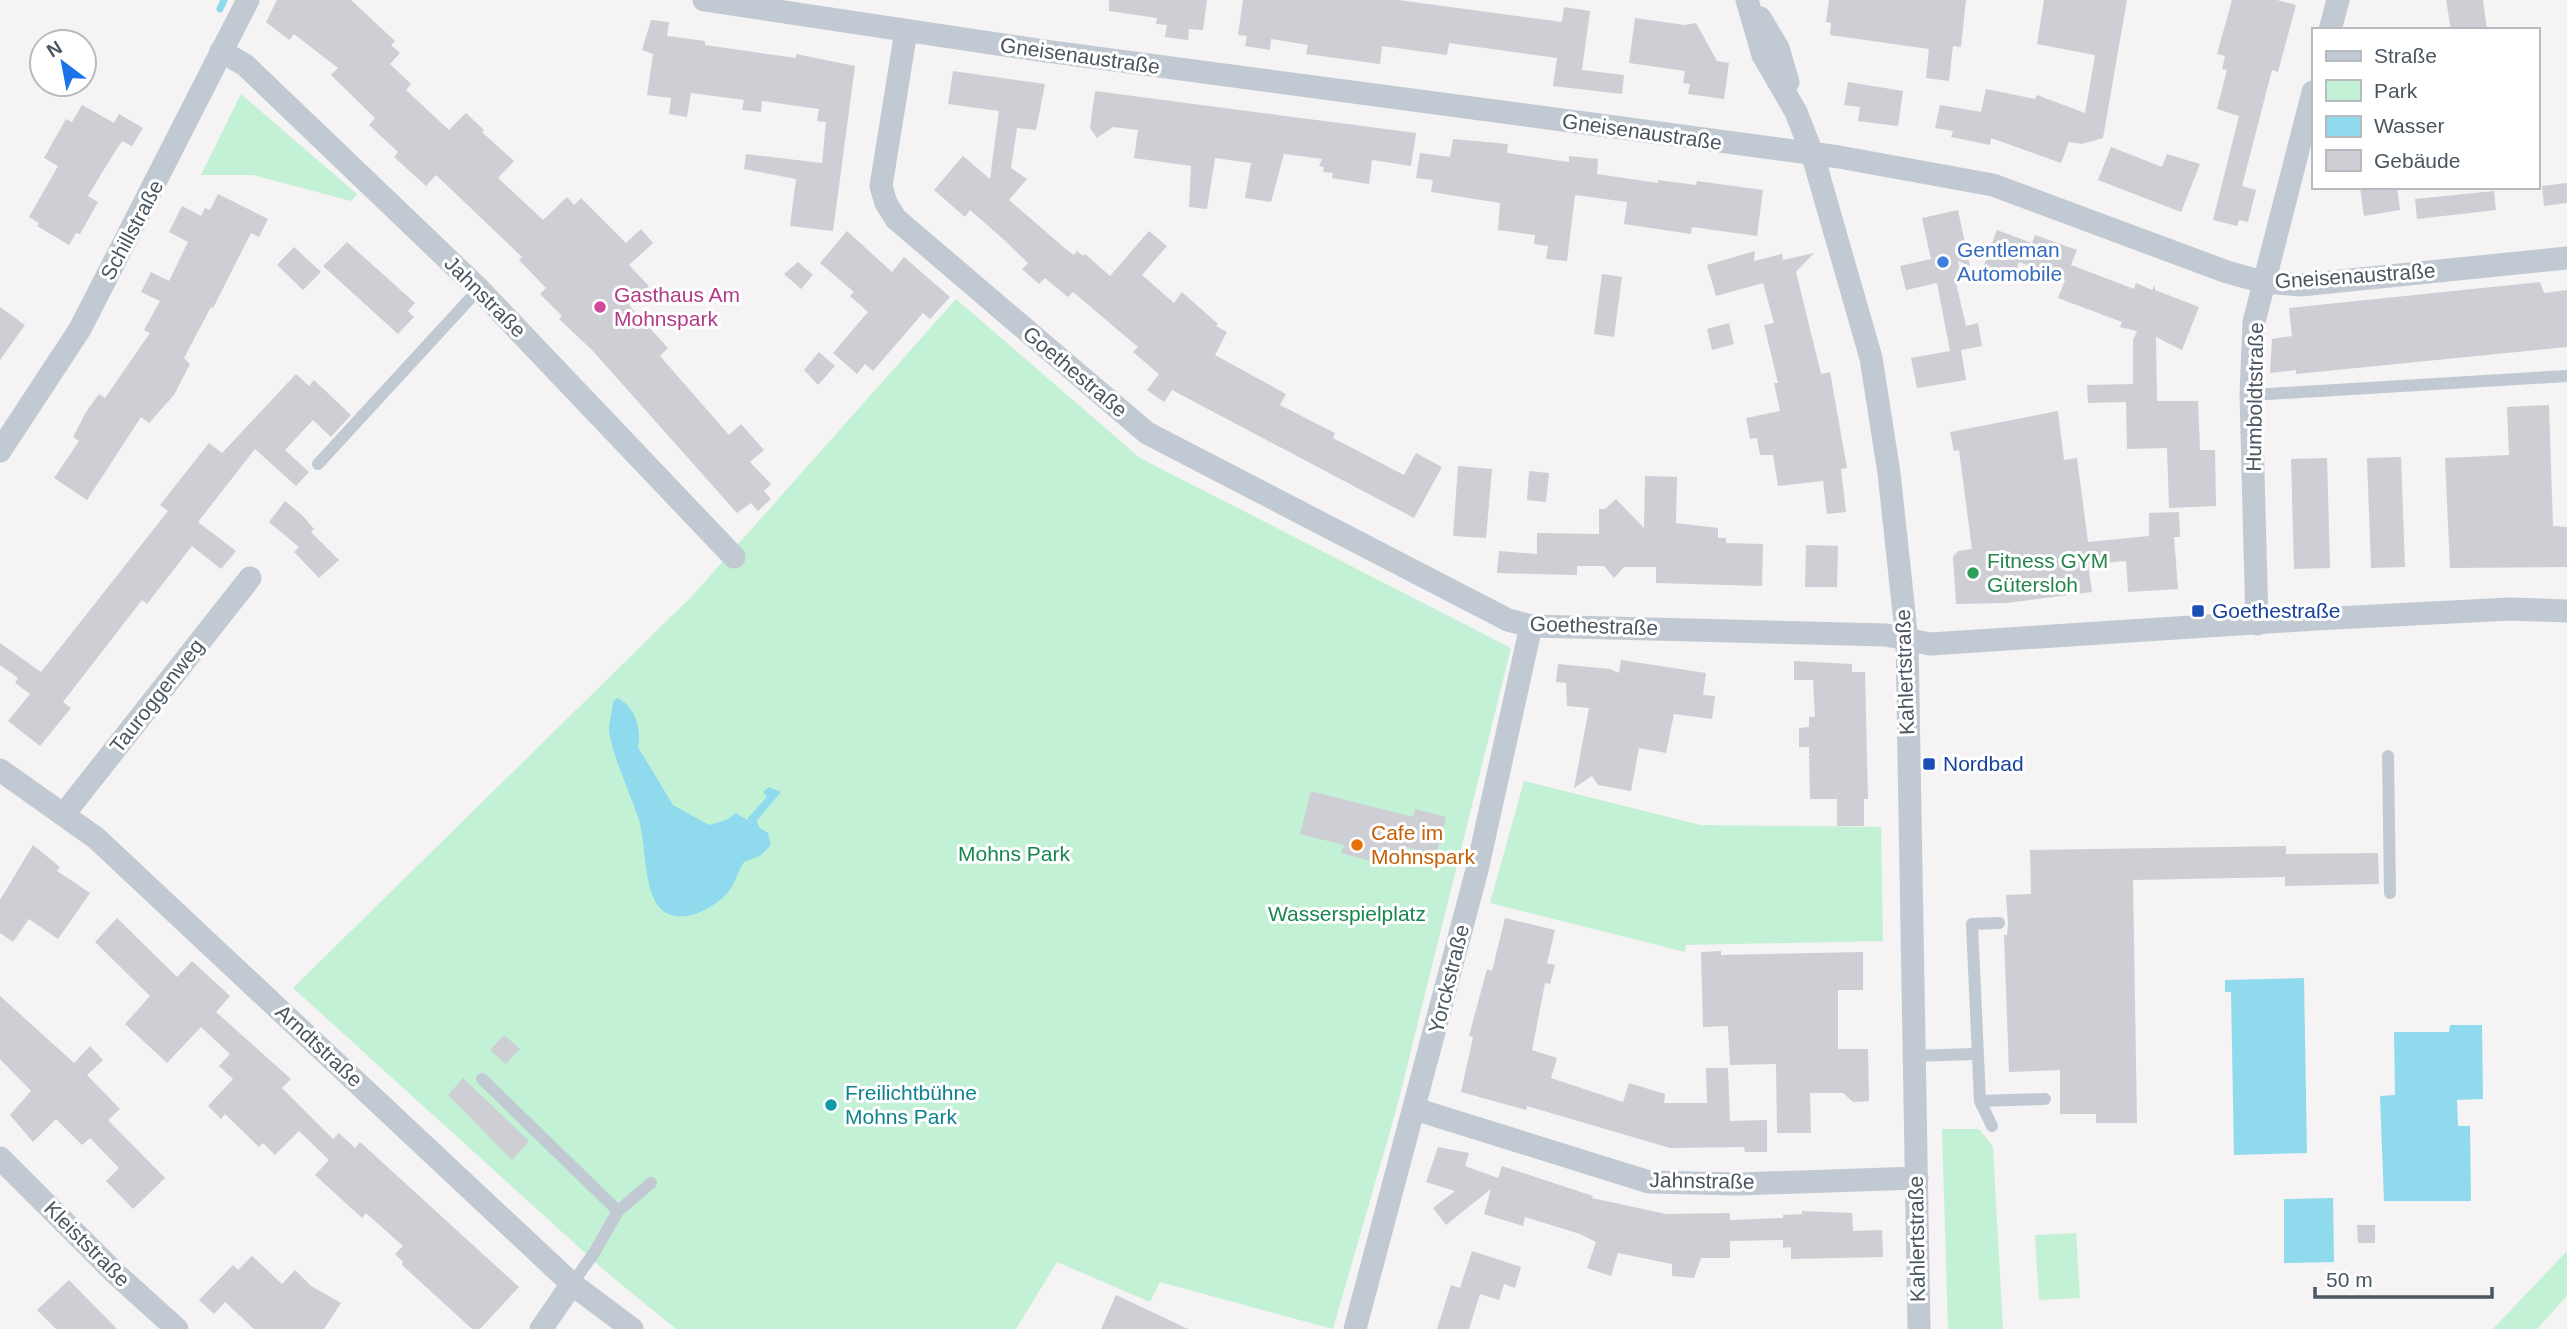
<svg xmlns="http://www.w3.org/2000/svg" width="2567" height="1329" viewBox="0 0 2567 1329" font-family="Arial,sans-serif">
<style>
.green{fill:#c3f1d5}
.water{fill:#90daee}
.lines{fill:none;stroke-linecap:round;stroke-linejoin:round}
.stream{stroke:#90daee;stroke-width:7}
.building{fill:#cdcfd5}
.service{stroke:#c1cad2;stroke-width:12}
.minor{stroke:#c1cad2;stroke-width:23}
.shop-dot{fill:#3f7fe0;stroke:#fff;stroke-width:2.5}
.hotel-dot{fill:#d1479c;stroke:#fff;stroke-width:2.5}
.leisure-dot{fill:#2e9e5b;stroke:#fff;stroke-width:2.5}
.transit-dot{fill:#1a4fb4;stroke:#fff;stroke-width:2.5}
.food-dot{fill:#e8710a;stroke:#fff;stroke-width:2.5}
.culture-dot{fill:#0f9aa8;stroke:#fff;stroke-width:2.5}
.labels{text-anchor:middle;stroke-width:6;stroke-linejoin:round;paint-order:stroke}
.street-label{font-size:21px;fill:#4a5661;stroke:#fff}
.shop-label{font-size:21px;fill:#366cbe;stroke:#fff;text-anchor:start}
.hotel-label{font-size:21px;fill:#b23c85;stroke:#fff;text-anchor:start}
.leisure-label{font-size:21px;fill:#27864d;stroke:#fff;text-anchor:start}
.transit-label{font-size:21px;fill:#164399;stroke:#fff;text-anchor:start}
.food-label{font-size:21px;fill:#c56008;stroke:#fff;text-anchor:start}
.park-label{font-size:21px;fill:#17864f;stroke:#fff}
.culture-label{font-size:21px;fill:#0d838f;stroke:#fff;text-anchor:start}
</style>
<rect width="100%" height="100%" fill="#f5f3f3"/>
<g class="green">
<path d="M241,94l116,100 -6,7 -98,-26h-52z"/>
<path d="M956,299l184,159 371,190 -114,459 -64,222 -173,-47 -10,20 -93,-40 -41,67h-340l-71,-58 -312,-283 399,-392z"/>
<path d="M1524,781l176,44 181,2 2,114 -197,4 -1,7 -195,-49z"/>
<path d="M1979,1129l14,18 10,182h-55l-6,-200z"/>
<path d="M2076,1233l4,65 -41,2 -4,-65z"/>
<path d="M2567,1251v45l-30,33h-44z"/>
</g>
<g class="water">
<path d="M617,698c18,7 25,32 21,49l35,58 36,20 17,-5 10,-7 32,20 3,12 -11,11 -16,6c-6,9 -9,21 -15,29 -17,21 -60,41 -75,8 -11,-25 -8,-54 -15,-79 -6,-20 -31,-75 -30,-92 1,-8 3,-17 4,-26z"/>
<path d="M769,787l12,5 -27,32 -7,-5 20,-22 -4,-5z"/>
<path d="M2304,978l3,175 -73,2 -3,-163h-6v-12z"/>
<path d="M2450,1025h32l1,74 -26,1 1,26h12l1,75h-87l-4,-105 15,-1 -1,-63h55z"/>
<path d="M2333,1198l1,64 -50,1v-64z"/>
</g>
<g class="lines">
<g class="stream">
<path d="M220,9l4,-9"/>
<path d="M754,823l2,5"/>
</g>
</g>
<g class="building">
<path d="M277,0h74l44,41 -4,4 9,8 -10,11 21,20 -5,6 43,40 17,-17 18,17 -2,2 32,29 -16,17 45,42 24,-23 7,8 7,-7 45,45 15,-14 12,14 -24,22 20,21 -20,19 39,43 -8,8 69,79 12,-11 23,26 -14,12 21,22 -7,7 7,8 -13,12 -7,-8 -14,10 -145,-163 -33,-31 3,-3 -22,-22 6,-6 -27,-28 3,-3 -86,-82 -10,11 -32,-29 4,-5 -29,-27 6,-7 -44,-43 7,-7 -44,-34 -5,6 -23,-18z"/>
<path d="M1109,0h98l-4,30 -14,-1 -1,11 -23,-3 2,-12 -11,-1 1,-6 -48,-7z"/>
<path d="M1243,0h155l164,22 2,-15 26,4 -8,59 42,5 -2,19 -69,-8 4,-28 -108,-15 -2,12 -65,-9 -2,18 -74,-10 2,-9 -37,-6 -1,11 -25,-4 2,-10 -9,-1z"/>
<path d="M1829,0h137l-5,47 -8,-1 -4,35 -23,-3 3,-29 -99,-14 1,-12 -5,-1z"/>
<path d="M2044,0h83l-24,138 -21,6 -13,-2 -8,21 -70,-25 -1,7 -39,-8 2,-6 -18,-3 5,-23 41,7 5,-23 49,10 2,-4 48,18 10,-58 -58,-11z"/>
<path d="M2232,0h45l19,5 -18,67 -6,-2 -30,116 14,4 -8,32 -9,-2 -2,6 -24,-6 26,-104 -22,-7 10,-39 -5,-1 3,-13 -8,-2z"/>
<path d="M2446,0h37l4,30h-36z"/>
<path d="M1635,18l50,7 11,-2 21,38 12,2 -5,36 -36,-5 2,-10 -7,-1 2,-12 -56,-8z"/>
<path d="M651,20l18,2 -2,14 38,5v4l91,13v-4l59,12 -22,165 -43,-5 6,-47 -52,-10 2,-15 76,9 4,-41 -9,-1 2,-12 -57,-8 -1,11 -19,-2 2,-10 -53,-7 -4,24 -18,-3 2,-16 -24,-3 6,-41 -11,-4z"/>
<path d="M953,71l92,13 -9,46 -19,-2 -6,40 16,11 -18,21 58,50 7,5 3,-4 6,5 2,-2 25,22 39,-45 18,15 -25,29 32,28 8,-11 36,32 -2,2 11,6 -12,23 71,39 -6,11 55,28 -2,5 71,37 12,-22 26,14 -28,51 -242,-128 -8,12 -17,-12 12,-16 -26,-22 5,-5 -65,-55 -5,5 -23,-19 -6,6 -17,-15 6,-6 -26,-25 -32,-28 -5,7 -31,-27 29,-34 27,23 9,-68 -51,-7z"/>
<path d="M1848,82l55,9 -5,35 -40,-5 2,-14 -16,-2z"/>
<path d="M1095,91l321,42 -5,33 -39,-6 -3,24 -37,-6 1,-5 -10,-1 1,-5 -5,-1 3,-7 -38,-5 -13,48 -26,-4 6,-35 -36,-5 -8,51 -18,-2 2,-41 -57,-8 4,-28 -25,-3 -16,11 -7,-10z"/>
<path d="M82,105l32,18 5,-9 24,14 -11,18 -10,-5 -16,25 -18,30 10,6 -18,32 -4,-1 -7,12 -32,-19 2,-3 -10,-6 29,-51 -14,-8 22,-39 6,3z"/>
<path d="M1453,139l55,5 -1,9 62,9v-6l29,3 -1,15 61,9v-3l38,5 1,-4 66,9 -6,46 -65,-9 -1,7 -67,-10 3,-22 -52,-7 -8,66 -21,-2 2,-13 -14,-2 1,-9 -37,-5 2,-27 -69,-11 2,-12 -17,-2 4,-25 30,4z"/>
<path d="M2111,147l51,20 5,-13 33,10 -19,48 -83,-32z"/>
<path d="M2567,183v20l-23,3 -2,-20z"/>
<path d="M2360,187h37l3,23 -36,6z"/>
<path d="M2494,191l2,19 -79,9 -2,-20z"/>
<path d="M218,194l50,25 -9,18 -8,-4 -38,75 -2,-1 -27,51 6,6 -16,31 -25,28 -8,-6 -54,83 -33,-22 25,-37 -6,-4 13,-25 13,-18 6,4 45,-65 -6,-3 16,-29 -19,-9 10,-20 18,9 19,-39 -19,-10 13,-26 19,10 4,-8 5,2z"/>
<path d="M1958,210l12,56 -12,-5 4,16 -7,2 11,47 12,-3 4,23 -21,4 5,30 -49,8 -6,-30 39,-7 -13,-68 -31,7 -6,-24 31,-7 -9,-41z"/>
<path d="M1997,230l35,13 3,-8 42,15 -6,15 63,24 2,-6 16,7 3,-5v5l44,17 -17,43 -26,-13 1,64h41l2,49h15l1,56 -47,2 -2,-60 -40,1 -1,-47 -38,1 -1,-18 46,-1v-44l4,-9 -17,-4 2,-5 -64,-24 7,-18 -46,-18 -3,9 -5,-1 -4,10 -25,-10z"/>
<path d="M847,231l45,41 12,-15 46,40 -20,22 -7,-6 -50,58 -8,-7 -8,10 -24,-21 35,-41 -18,-16 4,-4 -34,-29z"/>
<path d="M347,242l68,61 -7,8 6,6 -16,17 -75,-68z"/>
<path d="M294,247l27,25 -18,18 -26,-25z"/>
<path d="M1755,251l-1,10 28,-7 1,6 31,-7 -18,19 25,102 9,-2 17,96 -6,1 5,43 -19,2 -4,-33 -45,5 -5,-31h-13l-3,-17 -7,1 -4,-21 34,-7 -6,-28h4l-14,-58 10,-2 -11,-40 -47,13 -9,-31z"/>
<path d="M798,262l15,13 -12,14 -17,-15z"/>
<path d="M1602,274l20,3 -8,60 -20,-3z"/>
<path d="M2540,282l4,11 23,-3v57l-271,27v-4l-26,3 2,-34 20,-3 -3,-28z"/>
<path d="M0,307l25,18 -25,35z"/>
<path d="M1729,323l5,21 -22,6 -5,-21z"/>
<path d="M819,352l16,14 -17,19 -14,-15z"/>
<path d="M296,374l13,12 5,-6 37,35 -20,22 -18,-17 -28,30 24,22 -13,14 -41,-37 -57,73 38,29 -15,18 -29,-23 -45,58 -5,-4 -79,102 8,6 -31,38 -32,-25 22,-27 -15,-11 3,-5 -18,-13v-22l41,29 127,-161 -8,-6 49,-62 13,10z"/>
<path d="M2549,405l4,121 14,1v40l-117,1 -5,-110 64,-3 -2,-48z"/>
<path d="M2058,411l6,49 13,-2 11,84 61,-6v-23l30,-1 1,25h-6l4,52 -50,3 -2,-31 -38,3 4,28 -86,11 -50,1 -3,-47 5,-6 14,-2 -13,-99 -5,1 -4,-19z"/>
<path d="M2401,457l4,110 -34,1 -4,-110z"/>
<path d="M2327,458l3,110 -36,1 -3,-110z"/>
<path d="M1458,466l34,3 -6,69 -33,-2z"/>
<path d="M1529,471l20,2 -3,29 -19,-2z"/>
<path d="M1645,476l32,1 -1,46 42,5v10h8v5l37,1 -1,42 -106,-3v-16h-32l-10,11 -10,-12h-27v9l-80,-2 2,-22 38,3v-21l62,1v-25h6l11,-10 28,29z"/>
<path d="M285,501l18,15 11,13 -3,3 28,28 -20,18 -25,-26 5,-5 -30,-25z"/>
<path d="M1806,545l32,1 -1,41h-32z"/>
<path d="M1621,660l85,13 -3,22 12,1 -3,23 -38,-5 -8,39 -27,-5 -8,43 -33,-6 -6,-9 -18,12 15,-80 -22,-2 -1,-23 -10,-1 2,-18 52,5 9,4z"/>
<path d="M1794,661l58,3v8h13l3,127h-4v27h-27v-27h-27l-1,-44h4l-4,-1v-7h-10v-19l10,-1v-10h6l-2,-37h-19z"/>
<path d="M1311,791l102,26 2,-8 31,8 -10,38 -29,-8 -3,11 -31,-7 -2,10 -30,-8 3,-8 -44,-11z"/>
<path d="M33,845l27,22 -3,4 33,22 -32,46 -29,-20 -16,23 -13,-9v-33z"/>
<path d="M2286,846v8l92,-1 1,31 -94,2v-9l-152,3 4,243h-41v-9h-36v-44l-51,2 -5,-137h3l1,-12 -2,-28 25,-1 -1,-44z"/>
<path d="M117,918l60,59 15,-16 38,35 -14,16 75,67 -9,9 51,51 6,-6 16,15 5,-6 159,145 -39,42h-8l-70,-64 1,-3 -8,-8 8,-8 -37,-33 -4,5 -47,-43 14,-15 -30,-29 -24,24 -12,-12 -4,4 -34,-33 -4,5 -13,-13 25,-27 -14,-13 11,-12 -29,-27 -34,36 -42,-39 25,-28 -55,-54z"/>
<path d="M1505,918l50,12 -8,33 8,2 -5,19 -5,-1 -13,67 25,8 -6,20 72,24 6,-19 36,11 -1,9h43l-1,-35h22l2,53 37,-1v32h-22l-1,-5 -74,1 -143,-42 -1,4 -65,-18 12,-55 -4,-1 18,-67 5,2z"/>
<path d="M1721,951v4l142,-3v38h-25v59h30l1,52 -16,1 -10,-9h-33l1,40h-34l-1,-69 -46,1 -2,-39 -25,1 -2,-75z"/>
<path d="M0,996l74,67 16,-17 13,14 -16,15 33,34 -12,11 57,58 -32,31 -27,-28 13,-13 -29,-30 -8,7 -26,-26 -23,23 -23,-27 21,-24 -31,-32z"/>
<path d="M504,1035l16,14 -14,15 -16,-14z"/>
<path d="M463,1078l66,63 -17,19 -64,-65z"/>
<path d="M1438,1147l31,6 -4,13 33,12 4,-12 91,30 -1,2 74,16 64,-1v7l53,-2v-3l19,-1v-3l50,2 1,18 29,-1 1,27 -92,2v-12l-8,1v-8l-53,1v17h-29l-7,20 -22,-2v-12l-54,-11 -7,23 -24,-8 9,-26 -16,-8 -55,-17 -2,9 -39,-12 7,-25 -45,36 -13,-17 22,-17 -29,-9z"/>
<path d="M2357,1225h18v18h-17z"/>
<path d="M1472,1251l49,16 -6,21 -11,-4 -5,16 -19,-6 -11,35h-32l14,-44 9,3z"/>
<path d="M252,1256l30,28 13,-14 16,16 30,17 -17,26h-70l-29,-27 -11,12 -15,-14 34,-35 5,5z"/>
<path d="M69,1280l48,49h-61l-19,-19z"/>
<path d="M1116,1295l72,34h-87z"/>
</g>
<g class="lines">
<g class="service">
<path d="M2251,395l316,-19"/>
<path d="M318,464l161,-175"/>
<path d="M2388,756l2,137"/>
<path d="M1999,923l-27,1 8,177 65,-2"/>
<path d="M1912,1056l64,-2"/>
<path d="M482,1079l136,132"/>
<path d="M1980,1101l12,25"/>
<path d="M572,1284l22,-31 24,-42 33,-28"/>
</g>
<g class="minor">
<path d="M704,0l334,50 801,107 154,28 234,87 36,10 38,3 266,-27"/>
<path d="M1747,0l16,55 33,57 17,44 58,202 18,115 18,168 12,688"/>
<path d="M1760,18l18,30 10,34"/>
<path d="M2330,30l8,-30"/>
<path d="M906,31l-25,155 5,17 10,16 251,214 361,187 23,6 355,9 44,9 386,-25 194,-10 57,2"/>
<path d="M221,51l24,14 234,224 255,268"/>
<path d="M0,451l80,-122 168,-329"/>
<path d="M2257,624l-6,-229 3,-73 59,-230"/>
<path d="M0,770l96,68 476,446 60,45"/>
<path d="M64,814l186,-236"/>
<path d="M1415,1109l234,73 90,2 178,-6"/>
<path d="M0,1158l116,116 61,55"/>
<path d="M541,1329l31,-45"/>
<path d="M1355,1329l122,-459 54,-244"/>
</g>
</g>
<circle class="shop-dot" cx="1943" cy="262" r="7"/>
<circle class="hotel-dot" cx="600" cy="307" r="7"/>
<circle class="leisure-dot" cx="1973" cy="573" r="7"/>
<g class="transit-dot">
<rect x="2191" y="604" width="14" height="14" rx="3.5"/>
<rect x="1922" y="757" width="14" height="14" rx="3.5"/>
</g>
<circle class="food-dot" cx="1357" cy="845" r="7"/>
<circle class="culture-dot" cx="831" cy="1105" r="7"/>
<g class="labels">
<g class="street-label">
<text transform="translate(1080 56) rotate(8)" y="7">Gneisenaustraße</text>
<text transform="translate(1642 132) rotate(8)" y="7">Gneisenaustraße</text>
<text transform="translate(132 230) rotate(-62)" y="7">Schillstraße</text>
<text transform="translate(2355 276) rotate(-4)" y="7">Gneisenaustraße</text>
<text transform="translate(485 297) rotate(45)" y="7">Jahnstraße</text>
<text transform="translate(1075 372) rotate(40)" y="7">Goethestraße</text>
<text transform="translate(2255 397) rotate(-89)" y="7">Humboldtstraße</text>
<text transform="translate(1594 626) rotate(2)" y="7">Goethestraße</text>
<text transform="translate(1905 672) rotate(-92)" y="7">Kahlertstraße</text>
<text transform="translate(157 696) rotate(-52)" y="7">Tauroggenweg</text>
<text transform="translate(1449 979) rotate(-76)" y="7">Yorckstraße</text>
<text transform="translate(319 1046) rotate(43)" y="7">Arndtstraße</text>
<text transform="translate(1702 1181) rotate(1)" y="7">Jahnstraße</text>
<text transform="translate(1917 1239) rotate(-91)" y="7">Kahlertstraße</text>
<text transform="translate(87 1244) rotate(45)" y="7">Kleiststraße</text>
</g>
<g class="shop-label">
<text x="1957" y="257">Gentleman<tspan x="1957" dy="24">Automobile</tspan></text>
</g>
<g class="hotel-label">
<text x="614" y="302">Gasthaus Am<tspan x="614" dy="24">Mohnspark</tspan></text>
</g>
<g class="leisure-label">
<text x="1987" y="568">Fitness GYM<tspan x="1987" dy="24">Gütersloh</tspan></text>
</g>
<g class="transit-label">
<text x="2212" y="618">Goethestraße</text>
<text x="1943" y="771">Nordbad</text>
</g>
<g class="food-label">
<text x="1371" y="840">Cafe im<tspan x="1371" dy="24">Mohnspark</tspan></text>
</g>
<g class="park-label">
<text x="1014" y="861">Mohns Park</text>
<text x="1347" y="921">Wasserspielplatz</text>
</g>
<g class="culture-label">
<text x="845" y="1100">Freilichtbühne<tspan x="845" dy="24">Mohns Park</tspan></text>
</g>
</g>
<rect x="2312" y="28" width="228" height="161" fill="#ffffff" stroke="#b7bbc0" stroke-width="2"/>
<rect x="2326" y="51" width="35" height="10" fill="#c1cad2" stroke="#b7bbc0" stroke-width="2"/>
<text x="2374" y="63" font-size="21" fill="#4a5661">Straße</text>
<rect x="2326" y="80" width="35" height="21" fill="#c3f1d5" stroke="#b7bbc0" stroke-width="2"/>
<text x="2374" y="98" font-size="21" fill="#4a5661">Park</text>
<rect x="2326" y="116" width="35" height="21" fill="#90daee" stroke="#b7bbc0" stroke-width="2"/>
<text x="2374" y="133" font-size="21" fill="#4a5661">Wasser</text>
<rect x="2326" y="150" width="35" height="21" fill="#cdcfd5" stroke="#b7bbc0" stroke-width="2"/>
<text x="2374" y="168" font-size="21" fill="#4a5661">Gebäude</text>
<g transform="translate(63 63) rotate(328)"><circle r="33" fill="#ffffff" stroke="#b7bbc0" stroke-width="2"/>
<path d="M0-5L12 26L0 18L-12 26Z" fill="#1a73e8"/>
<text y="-10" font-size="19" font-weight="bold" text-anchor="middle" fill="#4a5661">N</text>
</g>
<path d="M2315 1287v10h177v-10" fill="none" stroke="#4a5661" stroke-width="3.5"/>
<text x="2326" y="1287" font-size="21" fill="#4a5661" stroke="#ffffff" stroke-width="5" paint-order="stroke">50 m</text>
</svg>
